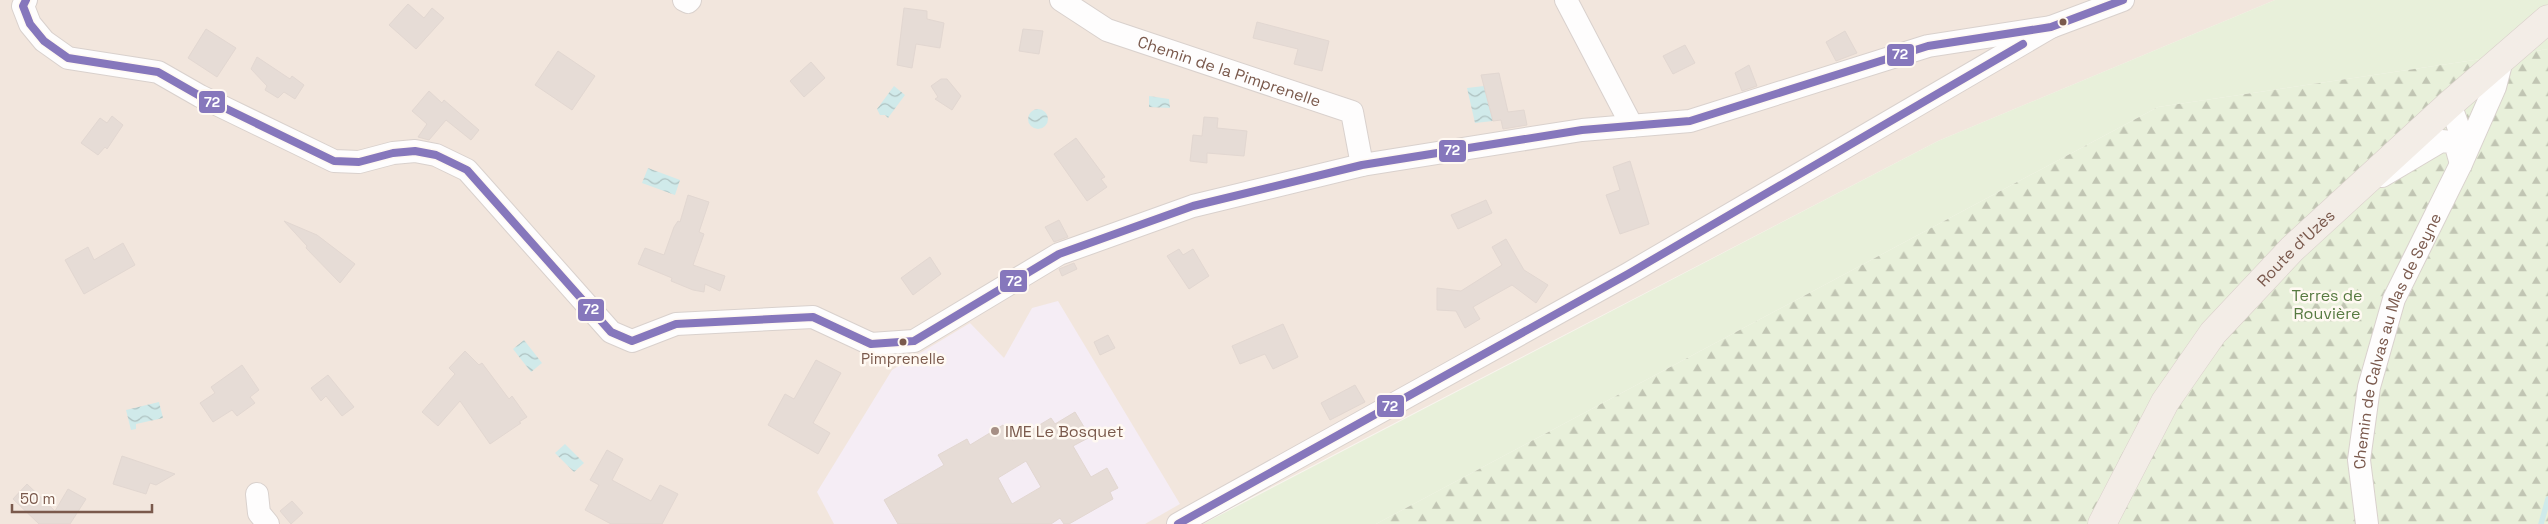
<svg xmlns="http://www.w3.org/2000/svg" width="2548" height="524" viewBox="0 0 2548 524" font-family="'Space Grotesk',sans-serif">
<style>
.residential{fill:#f2e6dd}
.education{fill:#f5edf5}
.green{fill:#e8f0da}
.forest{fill:url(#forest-firs)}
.water{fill:url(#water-waves)}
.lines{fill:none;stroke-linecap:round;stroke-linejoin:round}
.stream{stroke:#d0eaea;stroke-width:5.5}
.building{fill:#e6dcd6;stroke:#e2d7d1;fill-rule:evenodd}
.minor-casing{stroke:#d9d1cd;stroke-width:24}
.major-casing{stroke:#dad0cb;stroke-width:29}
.minor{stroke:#fefdfd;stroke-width:22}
.major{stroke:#f3ede7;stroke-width:28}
.bus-1-casing{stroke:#fff9f2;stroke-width:11}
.bus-1{stroke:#8677bc;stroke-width:8}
.bus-dot{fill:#7a594c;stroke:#fff9f2;stroke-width:2}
.poi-dot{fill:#a68f85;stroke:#fff9f2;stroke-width:2}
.labels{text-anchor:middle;stroke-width:5;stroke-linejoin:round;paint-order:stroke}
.bus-label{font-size:15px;fill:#7a594c;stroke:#fff9f2}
.street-label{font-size:16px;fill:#7a594c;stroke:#fff9f2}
.park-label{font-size:16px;fill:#577a41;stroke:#fff9f2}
.poi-label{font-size:16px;fill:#7a594c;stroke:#fff9f2;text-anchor:start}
.line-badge{stroke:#fff9f2;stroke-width:2}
.badge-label{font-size:14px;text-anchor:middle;font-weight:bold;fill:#fff}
</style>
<defs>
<pattern id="forest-firs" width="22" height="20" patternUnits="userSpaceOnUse" patternTransform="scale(1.25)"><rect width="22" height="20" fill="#e8f0da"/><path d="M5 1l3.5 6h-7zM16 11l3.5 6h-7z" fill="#c1c5b3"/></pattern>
<pattern id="water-waves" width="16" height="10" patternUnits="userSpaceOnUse" patternTransform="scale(1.25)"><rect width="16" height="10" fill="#d0eaea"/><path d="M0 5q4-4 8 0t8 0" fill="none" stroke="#aec1c0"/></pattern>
</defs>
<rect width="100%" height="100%" fill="#f9f4ef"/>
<path class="residential" d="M0,0h2275l-337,141 -738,383h-1200z"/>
<path class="education" d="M1058,301l122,203 -35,20h-311l-17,-32 75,-122 78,-47 34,35 28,-50z"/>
<path class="green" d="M2275,0h273v49l-390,58 -782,417h-173l735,-383z"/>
<path class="forest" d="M2548,49v475h-1172l782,-417z"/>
<g class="water">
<path d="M894,86l11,9 -17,23 -3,-3h-5l-3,-6z"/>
<path d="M1484,86l9,35 -18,2 -8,-35z"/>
<path d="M1149,96l20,3 1,9 -21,-1z"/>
<circle cx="1038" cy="119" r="10"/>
<path d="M648,168l32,12 -5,15 -33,-12z"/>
<path d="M524,340l18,23 -11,9 -18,-23z"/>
<path d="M159,402l4,16 -27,6v5l-5,1 -5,-20z"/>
<path d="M565,444l19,19 -10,9 -19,-19z"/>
</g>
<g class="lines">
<path class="stream" d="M2541,524l7,-25"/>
</g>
<g class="building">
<path d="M408,4l16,14 8,-10 12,10 -28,31 -27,-24z"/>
<path d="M904,8l23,3v8l17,4 -4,25 -24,-4 -4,24 -15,-3z"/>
<path d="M1257,22l72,19 -7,30 -28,-7 4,-15 -45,-11z"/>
<path d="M206,29l30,19 -19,29 -29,-19z"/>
<path d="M1023,29l20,2 -4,23 -20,-3z"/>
<path d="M1845,31l12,22 -21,8 -10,-19z"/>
<path d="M1685,45l10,18 -22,11 -10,-18z"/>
<path d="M558,51l37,25 -23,34 -37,-25z"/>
<path d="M257,57l33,22 2,-3 12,9 -9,14 -11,-7 -6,6 -13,-8 2,-4 -16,-17z"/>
<path d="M811,62l14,16 -21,19 -14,-16z"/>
<path d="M1749,65l8,21 -15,5 -7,-18z"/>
<path d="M1499,73l9,39 16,-2 3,15 -24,4 -2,-9 -8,1 -12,-46z"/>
<path d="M941,79h6l14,17 -9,14 -17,-11 3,-2 -7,-11z"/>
<path d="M429,91l13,12 2,-3 35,30 -8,10 -25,-20 -17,20 -11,-3 9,-13 -15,-13z"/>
<path d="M112,116l11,9 -16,24 -2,-2 -7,8 -17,-12 19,-25 7,5z"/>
<path d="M1204,117l14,1 -1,10 30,3 -3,25 -37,-3v10l-17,-2 3,-26 9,1z"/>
<path d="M1076,138l29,39 -4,2 6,8 -20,14 -33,-47z"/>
<path d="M1630,161l19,63 -29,10 -14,-39 14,-5 -7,-23z"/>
<path d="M688,195l21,7 -10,30 5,2 -11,31 32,11 -5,15 -15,-7 -1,8 -11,-2 -22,-9 1,-3 -34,-14 7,-16 19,7 10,-28 4,-6 2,1z"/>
<path d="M1486,200l6,13 -34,16 -7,-14z"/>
<path d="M1059,220l9,17 -14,5 -9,-15z"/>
<path d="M284,221l33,14 38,29 -15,19 -34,-35 1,-2z"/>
<path d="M1506,239l18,31 24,15 -12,18 -24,-18 -39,22 7,12 -15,9 -9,-17 -19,-1v-22l24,3 41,-26 -10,-18z"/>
<path d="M123,243l12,22 -51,29 -19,-34 23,-13 6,13z"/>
<path d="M1179,249l4,6 10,-6 16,27 -20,13 -22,-33z"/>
<path d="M930,257l11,17 -28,21 -12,-17z"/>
<path d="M1074,263l3,6 -15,7 -3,-7z"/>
<path d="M1283,324l15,33 -25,12 -8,-15 -25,10 -8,-18z"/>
<path d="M1108,335l7,13 -15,7 -6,-13z"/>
<path d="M465,351l14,14 3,-2 27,36 3,-3 15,21 -8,5 2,1 -31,21 -30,-43 -22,25 -16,-14 33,-38 -6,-6z"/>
<path d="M816,360l25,13 -28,50 17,10 -12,21 -50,-29 17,-31 9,5z"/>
<path d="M242,365l17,25 -9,7 5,6 -18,13 -5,-6 -19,12 -13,-19 15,-10 -4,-6z"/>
<path d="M328,375l26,32 -12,9 -16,-20 -5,5 -10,-13z"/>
<path d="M1355,385l10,17 -35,18 -9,-17z"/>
<path d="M1075,412l15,25 -17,9 18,31 16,-9 11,20 -8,4 3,7 -44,25h-5l-4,-6 -9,6h-153l-14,-24 60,-35 -6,-10 29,-16 3,6 33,-20 10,16 38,-23 4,6zM1026,461l15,26 -29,17 -14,-26z"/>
<path d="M607,450l16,9 -11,21 39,21 9,-16 18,9 -16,30h-51l-26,-14 14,-25 -9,-5z"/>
<path d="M122,456l53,18 -19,11 -6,-2 -4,11 -33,-10z"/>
<path d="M27,484l28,27 13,-22 18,10 -16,25h-31l-26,-25z"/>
<path d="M292,501l11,12 -12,11 -11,-13z"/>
</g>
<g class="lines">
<defs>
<g id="minor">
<path d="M26,0l-3,6 7,18 14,17 24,17 90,14 42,24 134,65 25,1 34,-9 22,-2 21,4 31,15 144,162 21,9 44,-17 137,-7 58,27 43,-3 145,-87 134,-48 169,-41 220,-35 108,-9 238,-75 123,-19"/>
<path d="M684,0l4,2 2,-2"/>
<path id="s1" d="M1061,0l46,30 245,82 10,53"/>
<path d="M1566,0l66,126"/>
<path d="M2450,104l12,33 -1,21"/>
<path d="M2382,176l59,-35 11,1 4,4 5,18"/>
<path d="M257,494l2,19 9,11"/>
<path d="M1178,524l450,-250 423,-247 72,-27"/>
<path id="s2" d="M2367,524l-8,-64 10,-73 25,-88 67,-135 34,-77 7,-27"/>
</g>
<g id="major">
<path id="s3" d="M2102,524l63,-122 48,-69 79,-84 158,-145 98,-85"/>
</g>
</defs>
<use href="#minor" class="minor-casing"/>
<use href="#major" class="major-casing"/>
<use href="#minor" class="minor"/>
<use href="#major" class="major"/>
<defs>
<g id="bus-1">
<path d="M26,0l-3,6 7,18 14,17 24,17 90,14 42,24 134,65 25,1 34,-9 22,-2 21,4 31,15 144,162 21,9 44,-17 137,-7 58,27 43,-3 145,-87 134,-48 169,-41 220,-35 108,-9 238,-75 123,-19 72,-27"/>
<path d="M1178,524l450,-250 395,-230"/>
</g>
</defs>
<use href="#bus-1" class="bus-1-casing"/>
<use href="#bus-1" class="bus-1"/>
</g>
<g class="bus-dot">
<circle cx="2063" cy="22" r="4.5"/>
<circle cx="903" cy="342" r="4.5"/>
</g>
<circle class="poi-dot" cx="995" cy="431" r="5"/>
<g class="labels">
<g class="bus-label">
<text x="903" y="364">Pimprenelle</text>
</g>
<g class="street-label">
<text dy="6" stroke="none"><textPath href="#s1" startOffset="184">Chemin de la Pimprenelle</textPath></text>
<text dy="6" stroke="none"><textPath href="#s3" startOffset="340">Route d'Uzès</textPath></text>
<text dy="6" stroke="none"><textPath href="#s2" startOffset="190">Chemin de Calvas au Mas de Seyne</textPath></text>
</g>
<g class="park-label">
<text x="2327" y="301">Terres de<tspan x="2327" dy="18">Rouvière</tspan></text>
</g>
<g class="poi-label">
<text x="1005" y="437">IME Le Bosquet</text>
</g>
</g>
<g class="line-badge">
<rect x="1886" y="43" width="29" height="24" rx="5" fill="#8677bc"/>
<rect x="198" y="90" width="28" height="24" rx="5" fill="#8677bc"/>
<rect x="1438" y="139" width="29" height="24" rx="5" fill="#8677bc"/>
<rect x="999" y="269" width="29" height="24" rx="5" fill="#8677bc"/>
<rect x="577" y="298" width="28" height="24" rx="5" fill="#8677bc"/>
<rect x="1376" y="394" width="29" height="24" rx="5" fill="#8677bc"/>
</g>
<g class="badge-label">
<text x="1900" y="59">72</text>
<text x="212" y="107">72</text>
<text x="1452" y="155">72</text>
<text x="1014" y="286">72</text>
<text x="591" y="314">72</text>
<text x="1390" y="411">72</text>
</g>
<path d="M12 504v8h140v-8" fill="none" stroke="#7a594c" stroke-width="2.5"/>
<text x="20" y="504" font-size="15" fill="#7a594c" stroke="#fff9f2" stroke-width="4" paint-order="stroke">50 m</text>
</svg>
